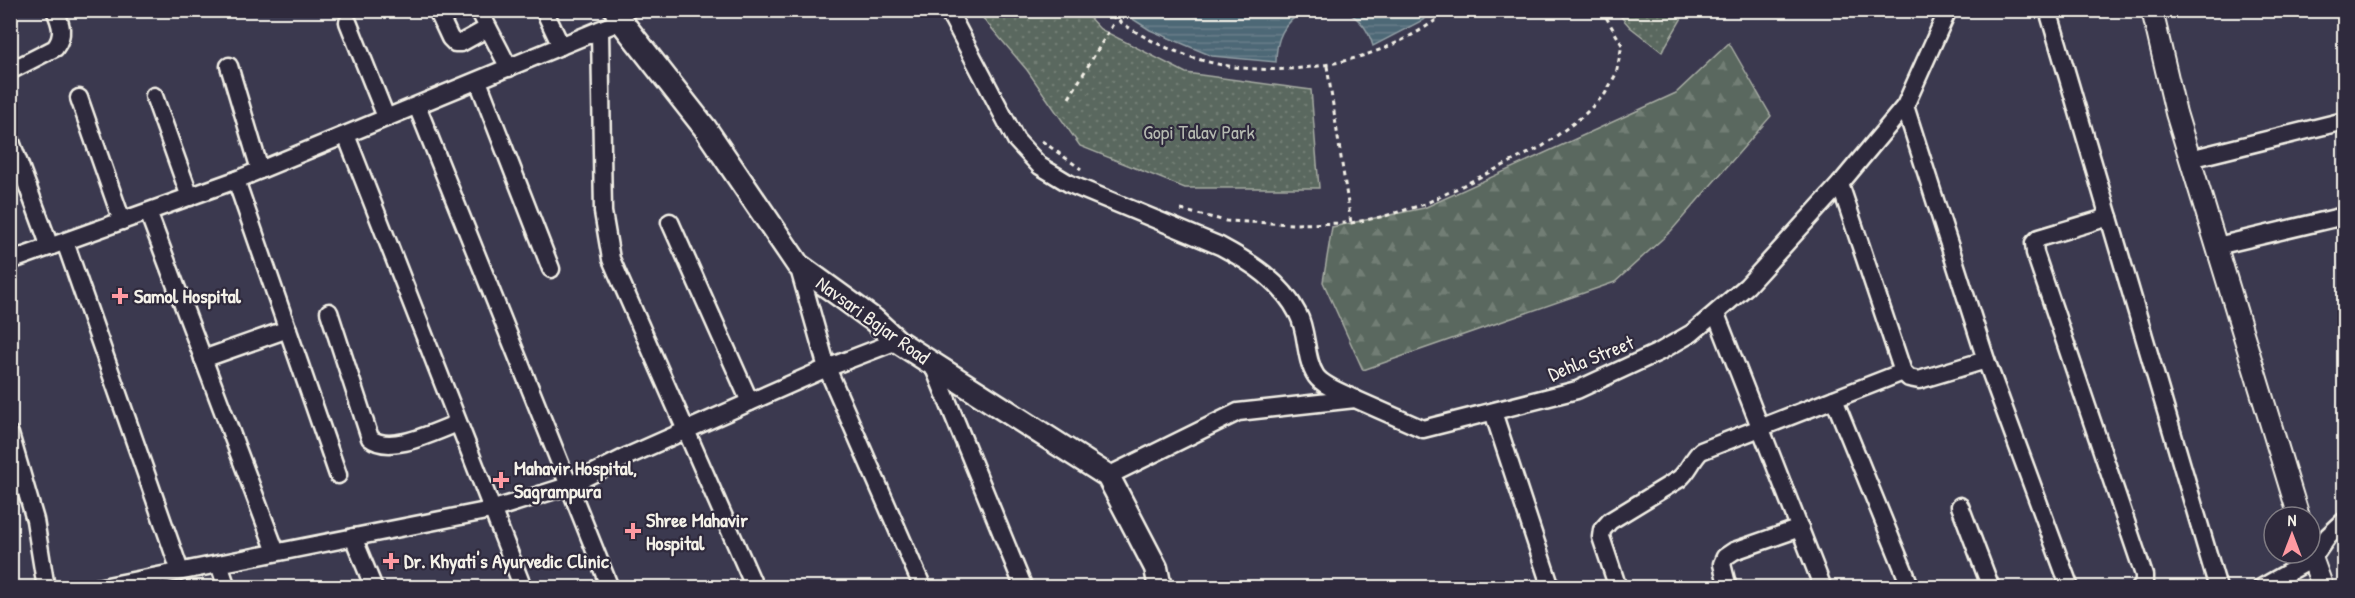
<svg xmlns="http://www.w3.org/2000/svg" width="2355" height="598" viewBox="0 0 2355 598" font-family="'Patrick Hand',sans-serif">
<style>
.forest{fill:url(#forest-firs);stroke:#a7aca3;stroke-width:1.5}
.park{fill:url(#park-dots);stroke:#a7aca3;stroke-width:1.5}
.water{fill:url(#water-rules);stroke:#909ea4;stroke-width:1.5}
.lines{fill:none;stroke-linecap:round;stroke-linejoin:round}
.minor-casing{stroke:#f4f1e8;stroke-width:21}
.tertiary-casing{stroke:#f4f1e8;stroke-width:24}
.secondary-casing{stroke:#f4f1e8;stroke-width:27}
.path{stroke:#f4f1e8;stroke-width:3;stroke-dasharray:4.5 4.5;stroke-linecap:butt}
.minor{stroke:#2f2a3d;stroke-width:16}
.tertiary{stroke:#2f2a3d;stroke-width:20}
.secondary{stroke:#2f2a3d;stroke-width:22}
.poi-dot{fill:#ff9aa2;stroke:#2f2a3d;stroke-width:2}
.labels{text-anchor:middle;stroke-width:4.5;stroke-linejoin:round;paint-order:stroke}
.park-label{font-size:20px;fill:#b6bab1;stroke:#2f2a3d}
.poi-label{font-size:20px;font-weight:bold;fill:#f4f1e8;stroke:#2f2a3d;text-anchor:start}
.street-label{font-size:20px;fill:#f4f1e8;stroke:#2f2a3d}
</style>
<defs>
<pattern id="forest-firs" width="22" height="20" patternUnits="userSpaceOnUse" patternTransform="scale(1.5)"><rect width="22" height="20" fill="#5a685e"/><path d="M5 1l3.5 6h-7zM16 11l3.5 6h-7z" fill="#727e75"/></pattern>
<pattern id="park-dots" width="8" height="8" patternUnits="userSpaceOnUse" patternTransform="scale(1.5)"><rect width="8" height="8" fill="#5a685e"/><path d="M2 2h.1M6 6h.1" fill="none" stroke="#727e75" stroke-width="1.8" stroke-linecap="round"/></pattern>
<pattern id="water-rules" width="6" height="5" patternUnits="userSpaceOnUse" patternTransform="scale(1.5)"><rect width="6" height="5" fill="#4e6776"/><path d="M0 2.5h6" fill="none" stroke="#687d8a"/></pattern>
</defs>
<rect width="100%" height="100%" fill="#3b394f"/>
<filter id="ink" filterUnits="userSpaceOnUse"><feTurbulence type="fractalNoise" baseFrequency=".0167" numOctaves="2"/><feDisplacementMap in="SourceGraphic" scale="12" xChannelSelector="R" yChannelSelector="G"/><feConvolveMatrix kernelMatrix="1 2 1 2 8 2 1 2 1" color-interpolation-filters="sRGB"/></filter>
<g filter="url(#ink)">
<path class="forest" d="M1729,43l42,73 -100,115 -56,51 -252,88 -40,-88 9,-55 92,-19 252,-115z"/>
<g class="park">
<path d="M977,11h106l17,18 86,44 125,17 8,98h-134l-105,-42 -53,-76z"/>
<path d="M1616,11h70l-24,41 -32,-25z"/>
</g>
<g class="water">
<path d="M1120,11h184c-21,12 -28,28 -28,51l-64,-6 -62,-26z"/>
<path d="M1346,11h88l-9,8 -52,27c-5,-17 -12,-26 -27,-35z"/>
</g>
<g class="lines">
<defs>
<g id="minor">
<path d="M437,10l13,28 5,5h6l27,-15"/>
<path d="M479,10l30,58"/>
<path d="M544,10l17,36"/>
<path d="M948,10l68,130 24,26 30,18 150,62c30,16 62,36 78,68 10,18 6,44 18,62 8,11 27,17 39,23"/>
<path d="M2048,10l170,578"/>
<path d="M348,22l38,95"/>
<path d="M600,30l3,182 8,47 144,329"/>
<path d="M229,66l31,104"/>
<path d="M10,71l45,-23c10,-13 6,-24 0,-38"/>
<path d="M478,81l73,188"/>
<path d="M154,96l36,101"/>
<path d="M79,98l43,123"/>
<path d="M417,106l193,482"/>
<path d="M1905,106l81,254 84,228"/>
<path d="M346,135l177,453"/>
<path d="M10,139l40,108"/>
<path d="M2190,159l154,-38"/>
<path d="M236,180l102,295"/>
<path d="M1840,184l63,188 6,6 10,2 67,-20"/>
<path d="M148,212l128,340"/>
<path d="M2109,217l-70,21 -5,5 1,10 109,322v7l-4,6"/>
<path d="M670,222l80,180"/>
<path d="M65,242l115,329"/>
<path d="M2217,246l127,-30"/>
<path d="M10,261l226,-81 385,-159"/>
<path d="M798,265l29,103 96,220"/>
<path d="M329,312l41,126c20,17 66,-7 88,-15"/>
<path d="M1716,314l107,274"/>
<path d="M203,359l85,-30"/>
<path d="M932,363l92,225"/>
<path d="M1834,399l77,189"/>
<path d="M1493,412l58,176"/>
<path d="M10,434l25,86 11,68"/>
<path d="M1108,476l130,-64 117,-13 68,30 154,-39 82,-38 33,-19 55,-47 93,-102 65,-78 43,-96"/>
<path d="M1960,506l31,82"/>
<path d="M353,537l21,51"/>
<path d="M219,564l8,24"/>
<path d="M97,588l394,-78 77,-24 60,-30 199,-88 70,-27"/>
<path d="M1618,588l-17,-51 1,-7 8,-9 69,-42c10,-8 13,-20 22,-28l202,-79"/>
<path d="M1728,588l-6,-24 3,-7 9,-6 66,-23"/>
<path d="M2261,588l51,-29 16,-23 16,-15"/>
</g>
<g id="tertiary">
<path d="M2152,10l24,103 123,404"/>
<path d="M2310,552l13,36"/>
</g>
<path id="secondary" d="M616,10l5,11 84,107 93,137 76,55 23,21 211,135 48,92 4,20"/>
</defs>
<use href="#minor" class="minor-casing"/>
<use href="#tertiary" class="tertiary-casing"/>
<use href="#secondary" class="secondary-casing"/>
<g class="path">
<path d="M1104,10c22,17 45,31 71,41 86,36 203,18 274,-41"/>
<path d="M1327,66l24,157"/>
<path d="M1069,98l44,-74"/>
<path d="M1042,141l39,28"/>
<path d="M1181,210l45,11 67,3 58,-1 34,-7 40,-12 118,-58 40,-30 22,-22 11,-20 6,-29 -20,-35"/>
</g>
<use href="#minor" class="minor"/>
<use href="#tertiary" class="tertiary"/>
<use href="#secondary" class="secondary"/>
</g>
</g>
<g class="poi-dot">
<path d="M117 287h6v6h6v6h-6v6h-6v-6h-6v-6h6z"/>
<path d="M498 471h6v6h6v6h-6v6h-6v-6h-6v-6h6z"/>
<path d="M630 522h6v6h6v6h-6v6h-6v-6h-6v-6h6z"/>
<path d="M388 552h6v6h6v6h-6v6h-6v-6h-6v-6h6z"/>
</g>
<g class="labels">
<g class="park-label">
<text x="1199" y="139">Gopi Talav Park</text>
</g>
<g class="poi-label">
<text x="134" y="303">Samol Hospital</text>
<text x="514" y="475">Mahavir Hospital,<tspan x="514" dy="23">Sagrampura</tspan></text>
<text x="646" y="527">Shree Mahavir<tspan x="646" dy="23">Hospital</tspan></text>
<text x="404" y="568">Dr. Khyati's Ayurvedic Clinic</text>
</g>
<g class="street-label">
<text transform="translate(873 320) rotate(36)" y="7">Navsari Bajar Road</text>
<text transform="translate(1591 358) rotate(-22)" y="7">Dehla Street</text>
</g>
</g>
<rect width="2355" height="598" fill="none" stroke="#2f2a3d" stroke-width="36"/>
<rect x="18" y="18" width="2319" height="562" fill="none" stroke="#f4f1e8" stroke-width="2" filter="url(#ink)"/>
<g transform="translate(2292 535)"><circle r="28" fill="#2f2a3d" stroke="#7e7a81" stroke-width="1.5"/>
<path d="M0-4.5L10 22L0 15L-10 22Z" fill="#ff9aa2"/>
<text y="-9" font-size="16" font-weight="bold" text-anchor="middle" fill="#f4f1e8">N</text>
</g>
</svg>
